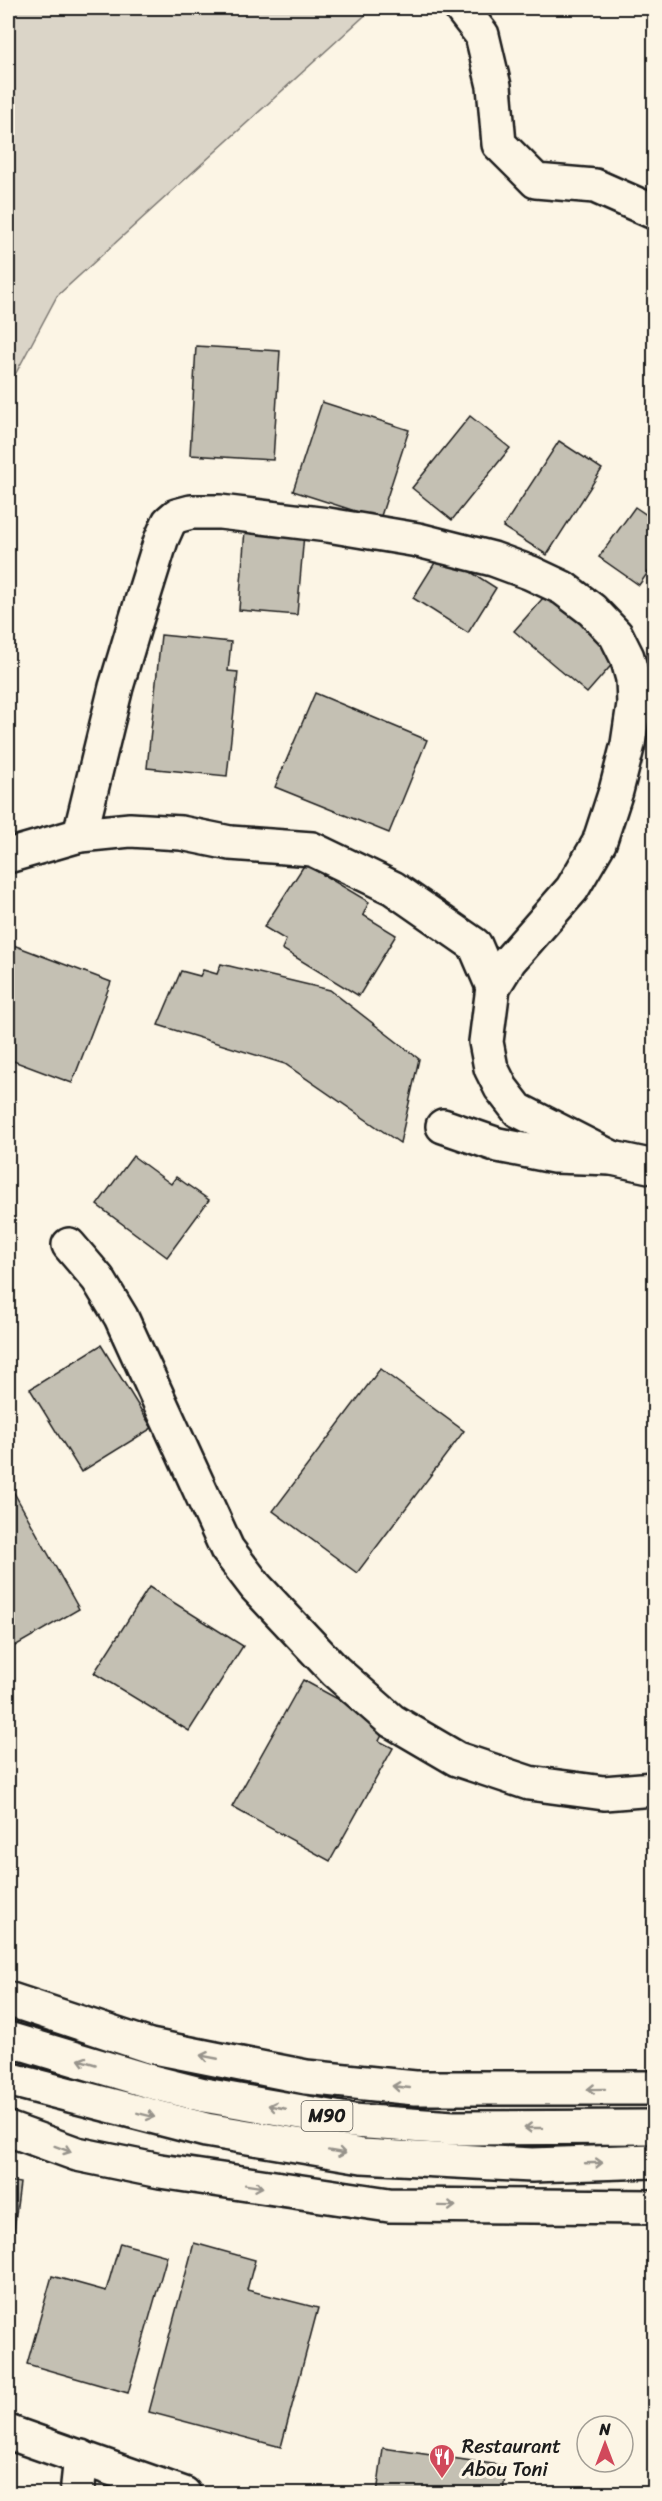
<svg xmlns="http://www.w3.org/2000/svg" width="662" height="2501" viewBox="0 0 662 2501" font-family="Sriracha,sans-serif">
<style>
.green{fill:#dbd5c8;stroke:#7c7872;stroke-width:1.5}
.building{fill:#c4c0b3;stroke:#1c1c1c;stroke-width:1.5}
.lines{fill:none;stroke-linecap:round;stroke-linejoin:round}
.minor-casing{stroke:#1c1c1c;stroke-width:38}
.secondary-casing{stroke:#1c1c1c;stroke-width:38}
.motorway-casing{stroke:#1c1c1c;stroke-width:38}
.minor{stroke:#fcf5e5;stroke-width:33}
.secondary{stroke:#fcf5e5;stroke-width:33}
.motorway{stroke:#fcf5e5;stroke-width:33}
.oneway{stroke:#97938b}
.labels{text-anchor:middle;stroke-width:6;stroke-linejoin:round;paint-order:stroke}
.shield{fill:#fcf5e5;stroke:#5f5d58;stroke-width:1.5}
.shield-label{font-size:18px;font-weight:bold;fill:#1c1c1c}
.poi-label{font-size:20px;fill:#1c1c1c;stroke:#fcf5e5;text-anchor:start}
</style>
<rect width="100%" height="100%" fill="#fcf5e5"/>
<filter id="ink" filterUnits="userSpaceOnUse"><feTurbulence type="fractalNoise" baseFrequency=".0167" numOctaves="2"/><feDisplacementMap in="SourceGraphic" scale="12" xChannelSelector="R" yChannelSelector="G"/><feConvolveMatrix kernelMatrix="1 2 1 2 8 2 1 2 1" color-interpolation-filters="sRGB"/></filter>
<g filter="url(#ink)">
<path class="green" d="M8,8h365l-316,288 -49,92z"/>
<g class="building">
<path d="M196,346l84,5 -7,109 -83,-5z"/>
<path d="M322,402l87,28 -29,89 -87,-28z"/>
<path d="M470,416l40,32 -58,72 -40,-32z"/>
<path d="M559,441l43,28 -55,86 -44,-28z"/>
<path d="M635,507l19,13v44l-15,21 -40,-28z"/>
<path d="M245,529l59,5 -7,81 -58,-5z"/>
<path d="M441,553l55,35 -28,45 -55,-35z"/>
<path d="M550,590l72,63 -35,40 -73,-62z"/>
<path d="M161,635l70,7 -3,29 10,1 -11,104 -80,-8z"/>
<path d="M315,693l112,47 -38,93 -114,-46z"/>
<path d="M305,864l64,38 -6,13 33,20 -37,61 -77,-47 4,-9 -22,-13z"/>
<path d="M8,943l103,39 -39,101 -64,-24z"/>
<path d="M221,964l109,26 89,69 -19,84 -115,-79 -127,-39 23,-54 19,5 3,-6 14,4z"/>
<path d="M133,1156l38,28 5,-7 33,23 -42,57 -70,-52z"/>
<path d="M101,1345l51,83 -71,44 -51,-83z"/>
<path d="M380,1369l84,62 -107,142 -84,-62z"/>
<path d="M8,1482l71,127 -71,41z"/>
<path d="M149,1587l94,59 -54,85 -95,-58z"/>
<path d="M303,1680l84,46 -8,15 14,7 -63,113 -98,-54z"/>
<path d="M8,2181l12,2 -12,94z"/>
<path d="M120,2243l47,13 -39,137 -101,-29 25,-88 54,15z"/>
<path d="M194,2243l61,17 -8,30 71,18 -37,139 -132,-35z"/>
<path d="M383,2448l123,18 -3,28h-126z"/>
</g>
<g class="lines">
<defs>
<g id="minor">
<path d="M461,8l21,27 12,51 5,58 37,37 59,5 59,26"/>
<path d="M80,835l36,-148 17,-57 28,-90 8,-18 7,-6 15,-4h29l108,13 90,15 75,19 38,14 32,15 29,22 24,25 11,22 6,22 1,25 -6,40 -12,47 -17,52 -27,46 -63,72 -16,26 -7,55 5,26 10,20 17,22 94,48"/>
<path d="M8,856l72,-21 50,-5 51,3 49,10 82,6 81,39 82,57 18,42"/>
<path d="M443,1126l55,19 56,11 58,2 42,9"/>
<path d="M69,1245l29,34 23,38 106,232 29,38 79,84 57,50 65,38 72,24 75,10 50,-4"/>
<path d="M77,2494l4,-37"/>
</g>
<path id="secondary" d="M8,2432l176,62"/>
<g id="motorway">
<path d="M8,1999l142,47 156,31 109,11h239"/>
<path d="M8,2039l144,43 52,13 149,26 100,7 201,-1"/>
<path d="M8,2079l198,51 156,26 170,9 122,-4"/>
<path d="M8,2129l69,25 83,17 229,34 265,2"/>
</g>
</defs>
<use href="#minor" class="minor-casing"/>
<use href="#secondary" class="secondary-casing"/>
<use href="#motorway" class="motorway-casing"/>
<use href="#minor" class="minor"/>
<use href="#secondary" class="secondary"/>
<use href="#motorway" class="motorway"/>
</g>
<defs><path id="oneway-shaft" d="M-6 0H5M1.5-3L5.5 0L1.5 3" fill="none" stroke-width="1.6" stroke-linecap="round" stroke-linejoin="round" transform="scale(1.5)"/></defs>
<g class="oneway">
<use href="#oneway-shaft" transform="translate(209 2057) rotate(-169)"/>
<use href="#oneway-shaft" transform="translate(87 2062) rotate(-164)"/>
<use href="#oneway-shaft" transform="translate(401 2087) rotate(-174)"/>
<use href="#oneway-shaft" transform="translate(596 2089) rotate(179)"/>
<use href="#oneway-shaft" transform="translate(277 2107) rotate(-169)"/>
<use href="#oneway-shaft" transform="translate(146 2115) rotate(14)"/>
<use href="#oneway-shaft" transform="translate(533 2128) rotate(180)"/>
<use href="#oneway-shaft" transform="translate(63 2149) rotate(20)"/>
<use href="#oneway-shaft" transform="translate(337 2152) rotate(10)"/>
<use href="#oneway-shaft" transform="translate(594 2163) rotate(-2)"/>
<use href="#oneway-shaft" transform="translate(254 2186) rotate(9)"/>
<use href="#oneway-shaft" transform="translate(447 2206) rotate(1)"/>
</g>
</g>
<defs>
<symbol id="restaurant-pin" viewBox="-11 -11 22 30"><path d="M0 17L-7.5 6A9.5 9.5 0 1 1 7.5 6Z" fill="#d1495b" stroke="#fcf5e5"/><path d="M-5-6h1v4h1v-4h1v4h1v-4h1v5L-1.5 .5V6h-2V.5L-5-1ZM5-6V6H3V1.5H1.5Q1.5-4 5-6Z" fill="#fff"/></symbol>
</defs>
<g fill-rule="evenodd">
<use href="#restaurant-pin" x="427" y="2442" width="30" height="40"/>
</g>
<g class="labels">
<rect class="shield" x="301.5" y="2101" width="51" height="30" rx="4.5"/>
<g class="shield-label">
<text x="327" y="2122">M90</text>
</g>
<g class="poi-label">
<text x="462" y="2453">Restaurant<tspan x="462" dy="23">Abou Toni</tspan></text>
</g>
</g>
<rect width="662" height="2501" fill="none" stroke="#fcf5e5" stroke-width="30"/>
<rect x="15" y="15" width="632" height="2471" fill="none" stroke="#1c1c1c" stroke-width="2" filter="url(#ink)"/>
<g transform="translate(605 2444)"><circle r="28" fill="#fcf5e5" stroke="#a29e95" stroke-width="1.5"/>
<path d="M0-4.5L10 22L0 15L-10 22Z" fill="#d1495b"/>
<text y="-9" font-size="16" font-weight="bold" text-anchor="middle" fill="#1c1c1c">N</text>
</g>
</svg>
